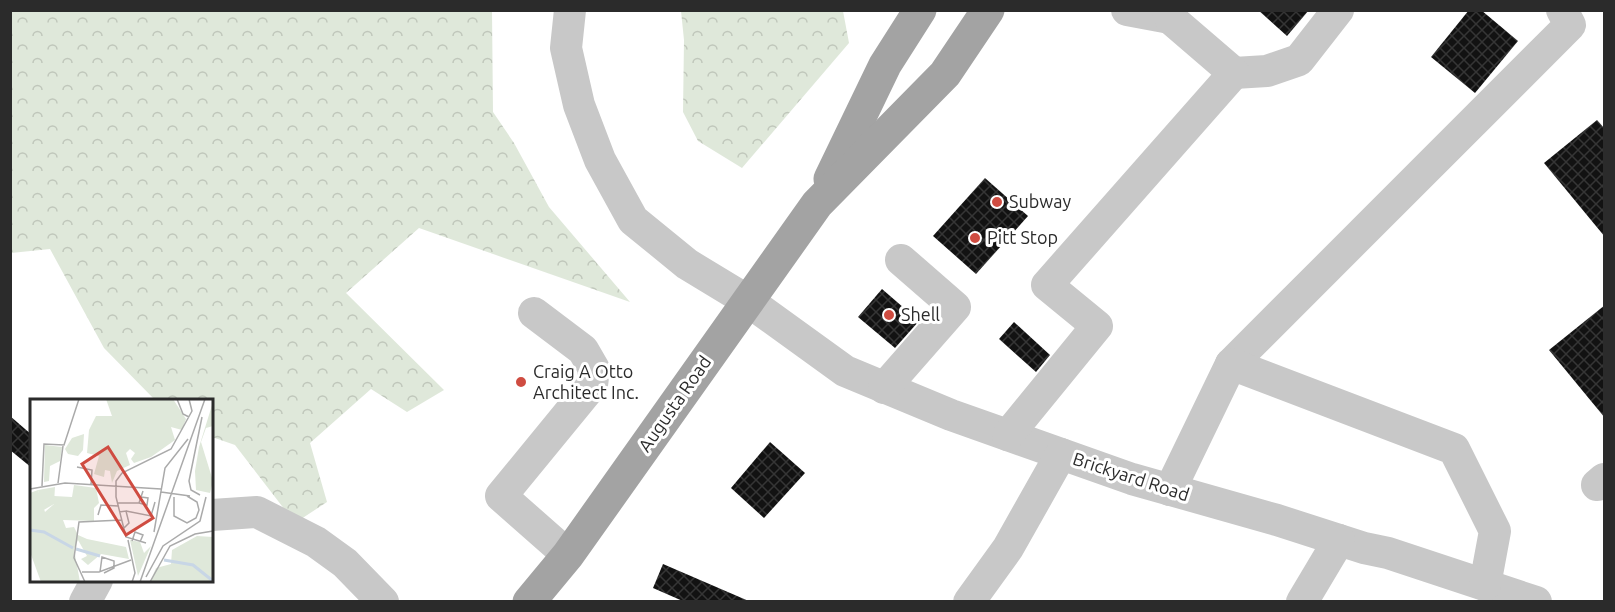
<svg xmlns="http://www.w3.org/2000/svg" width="1615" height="612" viewBox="0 0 1615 612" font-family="Ubuntu,sans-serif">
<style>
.forest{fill:url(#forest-crowns)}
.building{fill:url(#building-cross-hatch)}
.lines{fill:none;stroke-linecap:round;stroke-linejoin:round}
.minor{stroke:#c8c8c8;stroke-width:32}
.major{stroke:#a3a3a3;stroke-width:33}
.poi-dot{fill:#cf4c41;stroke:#fff;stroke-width:2}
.labels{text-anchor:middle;stroke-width:6;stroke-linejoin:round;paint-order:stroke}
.poi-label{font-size:18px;fill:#2b2b2b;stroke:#fff;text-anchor:start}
.street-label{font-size:18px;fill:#2b2b2b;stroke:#fff}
.inset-river{fill:none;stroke:#c8d6e6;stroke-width:3}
.inset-road{fill:none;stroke:#aaa;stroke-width:1.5}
.view{fill:#cf4c41;fill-opacity:0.15;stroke:#cf4c41;stroke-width:3}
.inset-edge{fill:none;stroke:#2b2b2b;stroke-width:3}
</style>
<defs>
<pattern id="forest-crowns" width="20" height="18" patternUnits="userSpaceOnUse" patternTransform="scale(1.5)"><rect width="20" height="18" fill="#dfe8da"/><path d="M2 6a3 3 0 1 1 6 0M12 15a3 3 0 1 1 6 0" fill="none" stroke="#c0c7bb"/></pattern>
<pattern id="building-cross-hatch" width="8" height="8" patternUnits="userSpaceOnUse" patternTransform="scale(1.5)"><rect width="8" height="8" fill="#121212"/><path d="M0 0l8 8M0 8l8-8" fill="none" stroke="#353535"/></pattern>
</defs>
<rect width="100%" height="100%" fill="#fff"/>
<g class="forest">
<path d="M10,11h482l1,101 21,31 35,64 81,95 -211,-74 -73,65 98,97 -37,22 -36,-23 -61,54 17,59 -32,21 -60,-78 -23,-8v-37h-57l-51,-52 -54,-99 -39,4z"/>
<path d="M681,11h162l6,32 -107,125 -44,-27 -15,-29 1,-72z"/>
</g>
<g class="building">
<path d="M1258,10h51l-22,26z"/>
<path d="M1469,10h12l37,31 -43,52 -44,-36z"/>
<path d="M1597,120l8,9v108l-61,-74z"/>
<path d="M985,178l43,38 -52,58 -43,-38z"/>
<path d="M882,289l37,32 -24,27 -37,-31z"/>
<path d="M1605,305v113l-56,-68z"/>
<path d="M1014,322l36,33 -14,17 -37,-33z"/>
<path d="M10,416l22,19v33l-22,-18z"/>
<path d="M770,442l35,31 -41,45 -33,-30z"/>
<path d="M663,564l88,38h-66l-32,-14z"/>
</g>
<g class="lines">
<g class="minor">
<path d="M570,10l-4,38 13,57 21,55 33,60 54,44 61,37 97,70 106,44 181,64 145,41 87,28 24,5 148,49"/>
<path d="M1127,10l43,8"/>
<path d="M1234,73l33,-2 32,-11 39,-50"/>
<path d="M534,313l49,37 11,19 -2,16 -91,111 67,59"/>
<path d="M1231,364l339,-339 -8,-15"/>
<path d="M884,388l71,-81 -54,-47"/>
<path d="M1008,435l89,-109 -50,-41 187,-212 -64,-55 -3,-8"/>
<path d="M1597,485l7,-6"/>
<path d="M1170,490l61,-126 223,85 41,82 -10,54"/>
<path d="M212,515l45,-3 59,30 29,21 38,39"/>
<path d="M85,602l12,-22"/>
<path d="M969,602l39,-54 53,-94"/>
<path d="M1302,602l37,-62"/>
</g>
<g class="major">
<path d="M830,179l55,-114 35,-55"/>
<path d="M529,602l39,-47 249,-351 128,-130 43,-64"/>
</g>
</g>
<g class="poi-dot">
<circle cx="997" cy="202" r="6"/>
<circle cx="975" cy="238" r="6"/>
<circle cx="889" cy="315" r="6"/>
<circle cx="521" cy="382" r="6"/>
</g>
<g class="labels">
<g class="poi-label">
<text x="1009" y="208">Subway</text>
<text x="987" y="244">Pitt Stop</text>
<text x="901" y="321">Shell</text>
<text x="533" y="378">Craig A Otto<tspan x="533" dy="21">Architect Inc.</tspan></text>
</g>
<g class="street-label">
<text transform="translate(675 404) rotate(-55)" y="6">Augusta Road</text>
<text transform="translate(1131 477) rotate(18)" y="6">Brickyard Road</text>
</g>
</g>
<g transform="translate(30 399)">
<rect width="183" height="183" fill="#fff"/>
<path d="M25,88l-1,17 -12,7 -4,-21z" fill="#dfe8da"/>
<path d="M76,0h67l13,20 -4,11 -11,-3 4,13 -24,17 -17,6 -3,-4 4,-6 -5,-4 -4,4 4,12 -13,6 -5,12 -2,-12 -5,-1 -1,7 -10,-3 5,-18 -12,-3 2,-23 7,-14h16zM183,3v24l-7,2 -5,14 12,39 -3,12 -14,-3 -1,-19 4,-24zM54,35l-1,16 -5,6 -10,-2 -3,-5 7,-11zM15,46l17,2 -2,14 -10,5 -1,15 -5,1zM44,86l22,3 3,15 -5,5v13l-31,-1 3,8 8,-1 4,8 9,4 39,8 3,12 -28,-5 -13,11 -7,-6 6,-3 -9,-16 -4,9 6,33h-39l-11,-30v-59l8,-3 7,22 9,-8v-8l18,1zM167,137l16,1v45h-63l6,-14 15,-4 1,-14zM100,141l10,2 4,11 7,-7 -13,30z" fill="#dfe8da"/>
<path class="inset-river" d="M0,131l14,2 29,16M46,150l24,7M134,161l29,5 20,16"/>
<path class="inset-road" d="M147,0l6,15 6,3M47,68l15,3 -1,15M28,84l5,-37M12,87l2,-42 20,1 15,-46M0,90l35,-6 96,6M131,93l29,4M170,96l-9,-5 -2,-9 13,-64M144,98v19l13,7 9,-5 3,-8 -2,-8 -10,-6M87,104h22l4,-12M109,104l8,2 1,-7 -7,-1M96,112l25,5 4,-14M89,113l7,-1 3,12 -5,5M68,116l3,-10 17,1M124,133l11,-64 23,-29M98,141l7,33 -3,9M102,142l3,-9 8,3 -3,7M116,144l-20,-6 -10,-40v-16l6,-8 49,-24 21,-38 -3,-12M52,173h17l32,-12M70,173l2,-15 12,4v7l-10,5M116,178l17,-31 37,-25 6,-24M55,183l-11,-24 5,-36 43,-2M110,183l65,-183M120,183l20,-36 25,-12 18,-3"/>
<path class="view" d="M78,48l45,71 -27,17 -44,-71z"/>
<rect width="183" height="183" class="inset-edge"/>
</g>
<rect width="1615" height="612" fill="none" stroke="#2b2b2b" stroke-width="24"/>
</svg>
